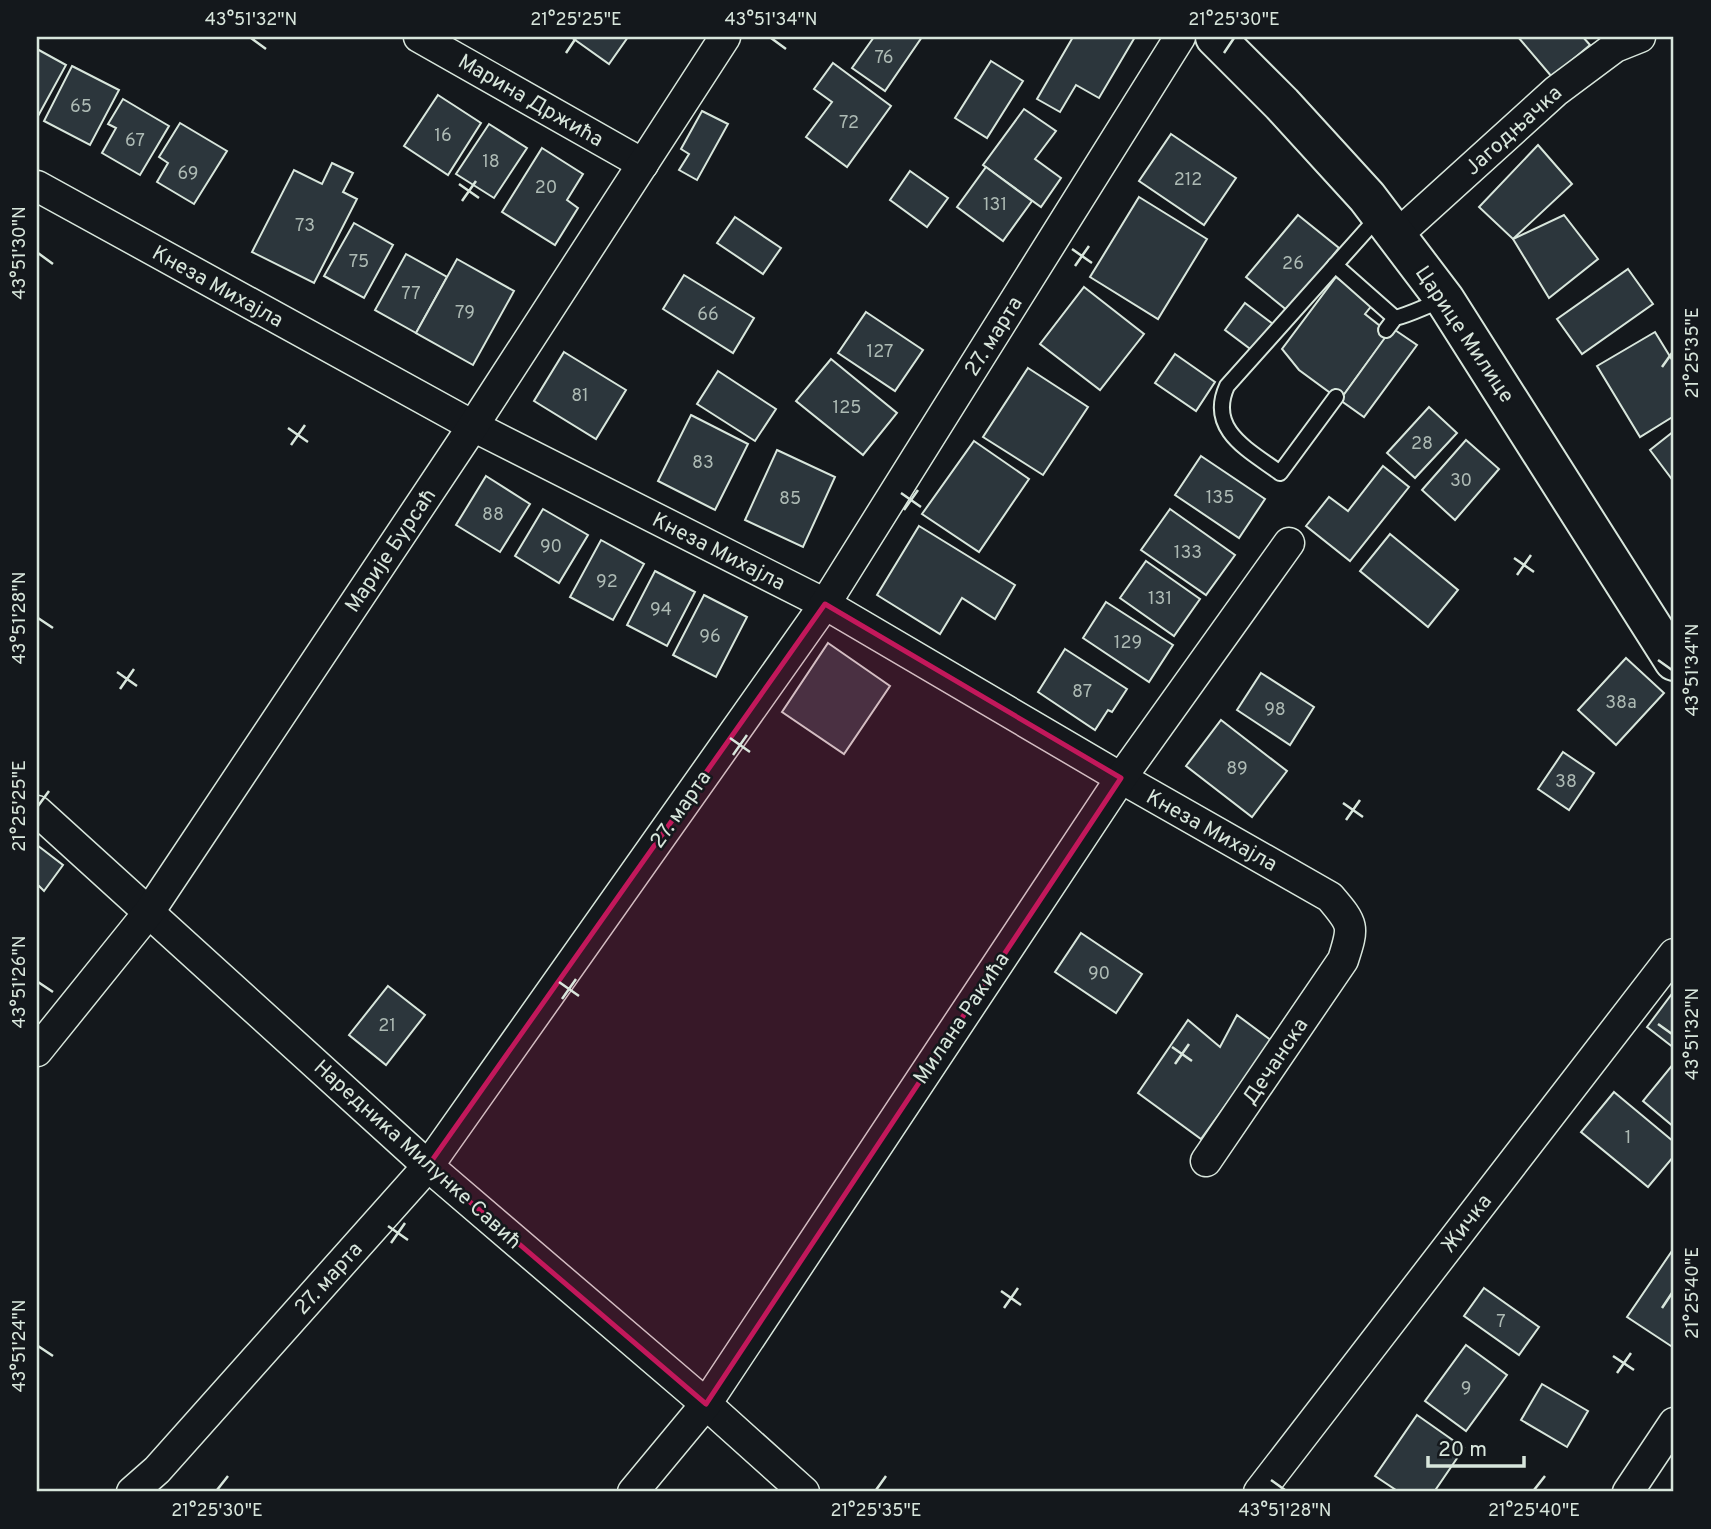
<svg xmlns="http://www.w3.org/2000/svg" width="1711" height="1529" viewBox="0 0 1711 1529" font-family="Overpass,sans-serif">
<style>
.building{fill:#2c363c;stroke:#d8e6dc;stroke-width:2}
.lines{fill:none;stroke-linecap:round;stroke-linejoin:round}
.lane-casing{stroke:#d8e6dc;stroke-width:18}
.street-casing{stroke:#d8e6dc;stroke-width:33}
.secondary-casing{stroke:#d8e6dc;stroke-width:42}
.lane{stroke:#14181c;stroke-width:14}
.street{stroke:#14181c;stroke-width:30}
.secondary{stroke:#14181c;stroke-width:38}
.marked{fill:#c2185b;fill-opacity:0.2;stroke:#c2185b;stroke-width:5;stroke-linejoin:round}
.ticks{fill:none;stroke:#d8e6dc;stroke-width:2.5}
.labels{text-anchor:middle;stroke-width:5;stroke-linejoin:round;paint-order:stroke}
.number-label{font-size:18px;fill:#adbab4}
.street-label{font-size:21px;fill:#d8e6dc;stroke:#14181c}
.neatline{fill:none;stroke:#d8e6dc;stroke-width:2.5}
.ticks-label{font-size:18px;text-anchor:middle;fill:#d8e6dc}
</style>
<rect width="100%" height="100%" fill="#14181c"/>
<g class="building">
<path d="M571,37h57l-19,27z"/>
<path d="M874,37h48l-37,54 -33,-23z"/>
<path d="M1073,37h62l-36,61 -23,-13 -16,27 -23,-13z"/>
<path d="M1518,37h65l7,8 -38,32z"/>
<path d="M37,49l29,16 -29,53z"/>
<path d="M991,61l32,20 -36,57 -32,-20z"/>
<path d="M833,63l58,43 -44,61 -41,-30 26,-35 -18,-13z"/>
<path d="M72,66l47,24 -29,55 -46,-24z"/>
<path d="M438,95l43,28 -33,52 -44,-29z"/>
<path d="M123,99l46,27 -29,49 -38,-22 14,-25 -8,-4z"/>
<path d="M1024,109l32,22 -21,28 26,19 -20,29 -58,-42z"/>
<path d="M702,111l26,13 -31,56 -18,-10 10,-16 -8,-5z"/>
<path d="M180,123l47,28 -33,53 -37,-22 11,-19 -9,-6z"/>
<path d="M489,124l38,24 -33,50 -38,-24z"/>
<path d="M1171,134l65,44 -32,47 -65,-44z"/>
<path d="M1538,145l34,39 -59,55 -34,-32z"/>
<path d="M542,148l41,26 -16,26 11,8 -23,37 -53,-33z"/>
<path d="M332,163l21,10 -10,19 14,7 -43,84 -62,-31 42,-82 28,14z"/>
<path d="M986,167l46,34 -29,40 -46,-34z"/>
<path d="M910,171l38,27 -21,29 -37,-27z"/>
<path d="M1139,197l68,42 -49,80 -68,-42z"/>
<path d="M1298,215l41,33 -51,63 -42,-34z"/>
<path d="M1564,215l34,44 -49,39 -36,-59z"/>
<path d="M735,217l46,31 -18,26 -46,-31z"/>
<path d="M354,223l39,22 -29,53 -40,-22z"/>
<path d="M406,254l41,23 -31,56 -41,-23z"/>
<path d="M457,259l57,32 -41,74 -57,-32z"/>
<path d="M1628,269l25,35 -71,50 -25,-35z"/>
<path d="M684,275l70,43 -21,35 -70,-44z"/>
<path d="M1336,277l37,27 -8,10 24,19 -49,67 -41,-30 -17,-21z"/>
<path d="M1084,287l60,47 -44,56 -60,-46z"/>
<path d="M1245,303l28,21 -20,27 -28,-21z"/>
<path d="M866,312l57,38 -28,41 -57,-38z"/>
<path d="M1392,328l25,17 -53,72 -24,-17z"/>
<path d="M1655,332l19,31v53l-34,21 -43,-71z"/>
<path d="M564,352l62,38 -30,49 -62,-38z"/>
<path d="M1175,354l40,28 -19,29 -41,-28z"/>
<path d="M831,359l66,54 -34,42 -67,-54z"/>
<path d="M1028,368l60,39 -45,68 -60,-38z"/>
<path d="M718,371l58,38 -21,32 -58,-37z"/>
<path d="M1429,407l28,26 -42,45 -28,-25z"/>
<path d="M691,415l57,29 -33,66 -57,-29z"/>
<path d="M1674,431v51l-24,-32z"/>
<path d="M1466,440l33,29 -44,51 -33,-30z"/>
<path d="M974,441l55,38 -50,73 -57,-38z"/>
<path d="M777,450l58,27 -32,70 -58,-27z"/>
<path d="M1201,456l64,43 -26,39 -64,-43z"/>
<path d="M1383,466l26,21 -59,74 -44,-35 23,-29 19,14z"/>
<path d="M486,476l44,28 -30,48 -44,-27z"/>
<path d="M543,509l45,26 -29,48 -44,-27z"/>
<path d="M1170,509l65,46 -29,40 -65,-45z"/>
<path d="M919,526l96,59 -20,34 -33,-21 -22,36 -63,-39z"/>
<path d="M1390,534l68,56 -30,37 -68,-56z"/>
<path d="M601,540l43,24 -31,56 -43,-23z"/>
<path d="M1146,561l54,38 -26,37 -54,-38z"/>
<path d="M655,571l40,21 -28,54 -40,-21z"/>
<path d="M704,595l43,22 -31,60 -43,-22z"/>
<path d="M1106,602l67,43 -24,37 -66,-44z"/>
<path d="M828,643l62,43 -46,68 -62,-42z"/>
<path d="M1065,649l62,40 -15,23 -4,-2 -13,20 -57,-38z"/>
<path d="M1626,658l38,35 -48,52 -38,-35z"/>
<path d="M1261,673l53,34 -24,38 -53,-35z"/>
<path d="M1221,720l66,51 -35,46 -66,-51z"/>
<path d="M1563,752l31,21 -25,37 -31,-21z"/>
<path d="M37,845l26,20 -19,26 -7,-7z"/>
<path d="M1081,933l61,41 -26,39 -61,-41z"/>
<path d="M388,986l37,29 -39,50 -37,-30z"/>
<path d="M1674,991v57l-27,-21z"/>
<path d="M1237,1015l35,26 -71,98 -63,-46 50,-73 32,27z"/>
<path d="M1674,1063v64l-31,-26z"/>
<path d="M1614,1092l60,50v14l-26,31 -67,-55z"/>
<path d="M1674,1248v100l-47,-31z"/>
<path d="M1484,1288l55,39 -20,28 -55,-39z"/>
<path d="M1466,1345l41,30 -41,56 -41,-30z"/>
<path d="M1542,1384l46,27 -21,36 -46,-27z"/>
<path d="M1417,1415l47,33 -30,44h-35l-24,-16z"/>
</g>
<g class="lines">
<defs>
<g id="lane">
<path d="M1335,265l60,53"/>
<path d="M1386,330l9,-12c17,-4 30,-12 46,-17"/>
<path d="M1336,397l-56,76c-31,-23 -73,-43 -53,-87l152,-170"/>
</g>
<g id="street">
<path d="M419,37l224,127"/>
<path d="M37,186l436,240 352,178 296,174 209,119c24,28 24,29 13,63l-137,201"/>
<path d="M1396,236l160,-145 59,-44 25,-10"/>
<path d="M37,811l391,355 278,238 98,88"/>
<path d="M37,1051l112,-139 324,-486 252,-389"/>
<path d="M132,1492l25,-22 271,-304 397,-562 355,-567"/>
<path d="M633,1492l73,-88 415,-626 168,-235"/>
<path d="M1259,1492l415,-538"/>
<path d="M1628,1492l46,-69"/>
</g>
<path id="secondary" d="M1215,37l67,67 85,93 78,103 229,361"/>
</defs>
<use href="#lane" class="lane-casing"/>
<use href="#street" class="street-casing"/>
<use href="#secondary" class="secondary-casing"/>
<use href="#lane" class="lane"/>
<use href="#street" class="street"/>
<use href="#secondary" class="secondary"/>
</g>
<path class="marked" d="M825,604l296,174 -415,626 -278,-238z"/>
<path class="ticks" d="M251,38l15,11M771,38l15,11M566,53l10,-15M1224,53l10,-15M459,184l20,14M462,201l14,-20M1072,249l20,14M38,253l15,11M1075,266l14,-20M1662,367l10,-14M288,428l20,14M291,445l14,-20M901,493l20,14M904,510l14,-20M1514,558l20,14M1517,575l14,-20M38,618l15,10M1658,660l14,10M117,672l20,14M120,689l14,-20M730,738l20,14M733,755l14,-20M1343,803l20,14M38,806l11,-15M1346,820l14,-20M38,982l15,10M559,982l20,14M562,999l14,-20M1658,1024l14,10M1172,1047l20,14M1175,1064l14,-20M388,1226l20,14M391,1243l14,-20M1001,1291l20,14M1004,1308l14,-20M1662,1308l10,-15M38,1346l15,10M1613,1356l21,14M1617,1373l14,-20M1271,1480l14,10M217,1490l11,-14M876,1490l10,-14M1534,1490l11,-14"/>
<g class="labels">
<g class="number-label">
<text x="884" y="63">76</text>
<text x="81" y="112">65</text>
<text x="849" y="128">72</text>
<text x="443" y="141">16</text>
<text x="135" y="146">67</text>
<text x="491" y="167">18</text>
<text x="188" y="179">69</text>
<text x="1188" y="185">212</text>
<text x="546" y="193">20</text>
<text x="995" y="210">131</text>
<text x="305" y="231">73</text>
<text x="359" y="267">75</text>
<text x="1293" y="269">26</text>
<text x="411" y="299">77</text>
<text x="465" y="318">79</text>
<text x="708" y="320">66</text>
<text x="880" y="357">127</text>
<text x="580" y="401">81</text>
<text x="847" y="413">125</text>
<text x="1422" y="449">28</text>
<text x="703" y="468">83</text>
<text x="1461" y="486">30</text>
<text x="1220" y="503">135</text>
<text x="790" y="504">85</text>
<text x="493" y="520">88</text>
<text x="551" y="552">90</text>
<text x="1188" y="558">133</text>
<text x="607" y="587">92</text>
<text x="1160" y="604">131</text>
<text x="661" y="615">94</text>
<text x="710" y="642">96</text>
<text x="1128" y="648">129</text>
<text x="1082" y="697">87</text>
<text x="1621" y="708">38a</text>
<text x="1275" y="715">98</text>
<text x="1237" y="774">89</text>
<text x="1566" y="787">38</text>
<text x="1099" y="979">90</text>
<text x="387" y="1031">21</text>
<text x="1628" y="1143">1</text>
<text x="1501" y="1327">7</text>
<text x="1466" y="1394">9</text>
</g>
<g class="street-label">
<text transform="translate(531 100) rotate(30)" y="7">Марина Држића</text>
<text transform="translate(1513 130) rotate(-42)" y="7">Јагодњачка</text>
<text transform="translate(218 286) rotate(29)" y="7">Кнеза Михајла</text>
<text transform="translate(1465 334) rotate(56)" y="7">Царице Милице</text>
<text transform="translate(993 336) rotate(-58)" y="7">27. марта</text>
<text transform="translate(390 550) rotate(-56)" y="7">Марије Бурсаћ</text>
<text transform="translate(719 551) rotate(27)" y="7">Кнеза Михајла</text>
<text transform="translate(680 809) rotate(-55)" y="7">27. марта</text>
<text transform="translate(1212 830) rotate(29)" y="7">Кнеза Михајла</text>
<text transform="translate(961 1018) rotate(-56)" y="7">Милана Ракића</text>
<text transform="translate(1275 1061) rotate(-56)" y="7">Дечанска</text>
<text transform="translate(418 1154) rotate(42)" y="7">Наредника Милунке Савић</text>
<text transform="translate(1466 1223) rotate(-52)" y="7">Жичка</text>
<text transform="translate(328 1278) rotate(-48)" y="7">27. марта</text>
</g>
</g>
<rect width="1711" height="1529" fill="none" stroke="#14181c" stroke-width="77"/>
<path d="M1428 1456v10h96v-10" fill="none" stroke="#d8e6dc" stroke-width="3.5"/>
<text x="1438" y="1456" font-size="21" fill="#d8e6dc" stroke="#14181c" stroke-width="5" paint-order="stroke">20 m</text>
<rect x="38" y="38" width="1634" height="1452" class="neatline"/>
<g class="ticks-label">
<text x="251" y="25">43°51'32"N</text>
<text x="576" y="25">21°25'25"E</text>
<text x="771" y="25">43°51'34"N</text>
<text x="1234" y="25">21°25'30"E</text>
<text transform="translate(19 253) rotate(-90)" y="6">43°51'30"N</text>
<text transform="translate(1692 353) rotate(-90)" y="6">21°25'35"E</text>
<text transform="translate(19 618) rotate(-90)" y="6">43°51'28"N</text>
<text transform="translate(1692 670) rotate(-90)" y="6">43°51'34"N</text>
<text transform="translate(19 806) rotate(-90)" y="6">21°25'25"E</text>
<text transform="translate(19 982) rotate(-90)" y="6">43°51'26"N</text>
<text transform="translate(1692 1034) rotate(-90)" y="6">43°51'32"N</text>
<text transform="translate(1692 1293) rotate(-90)" y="6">21°25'40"E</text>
<text transform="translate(19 1346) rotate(-90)" y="6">43°51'24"N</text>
<text x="217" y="1516">21°25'30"E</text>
<text x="876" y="1516">21°25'35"E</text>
<text x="1285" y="1516">43°51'28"N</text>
<text x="1534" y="1516">21°25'40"E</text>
</g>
</svg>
